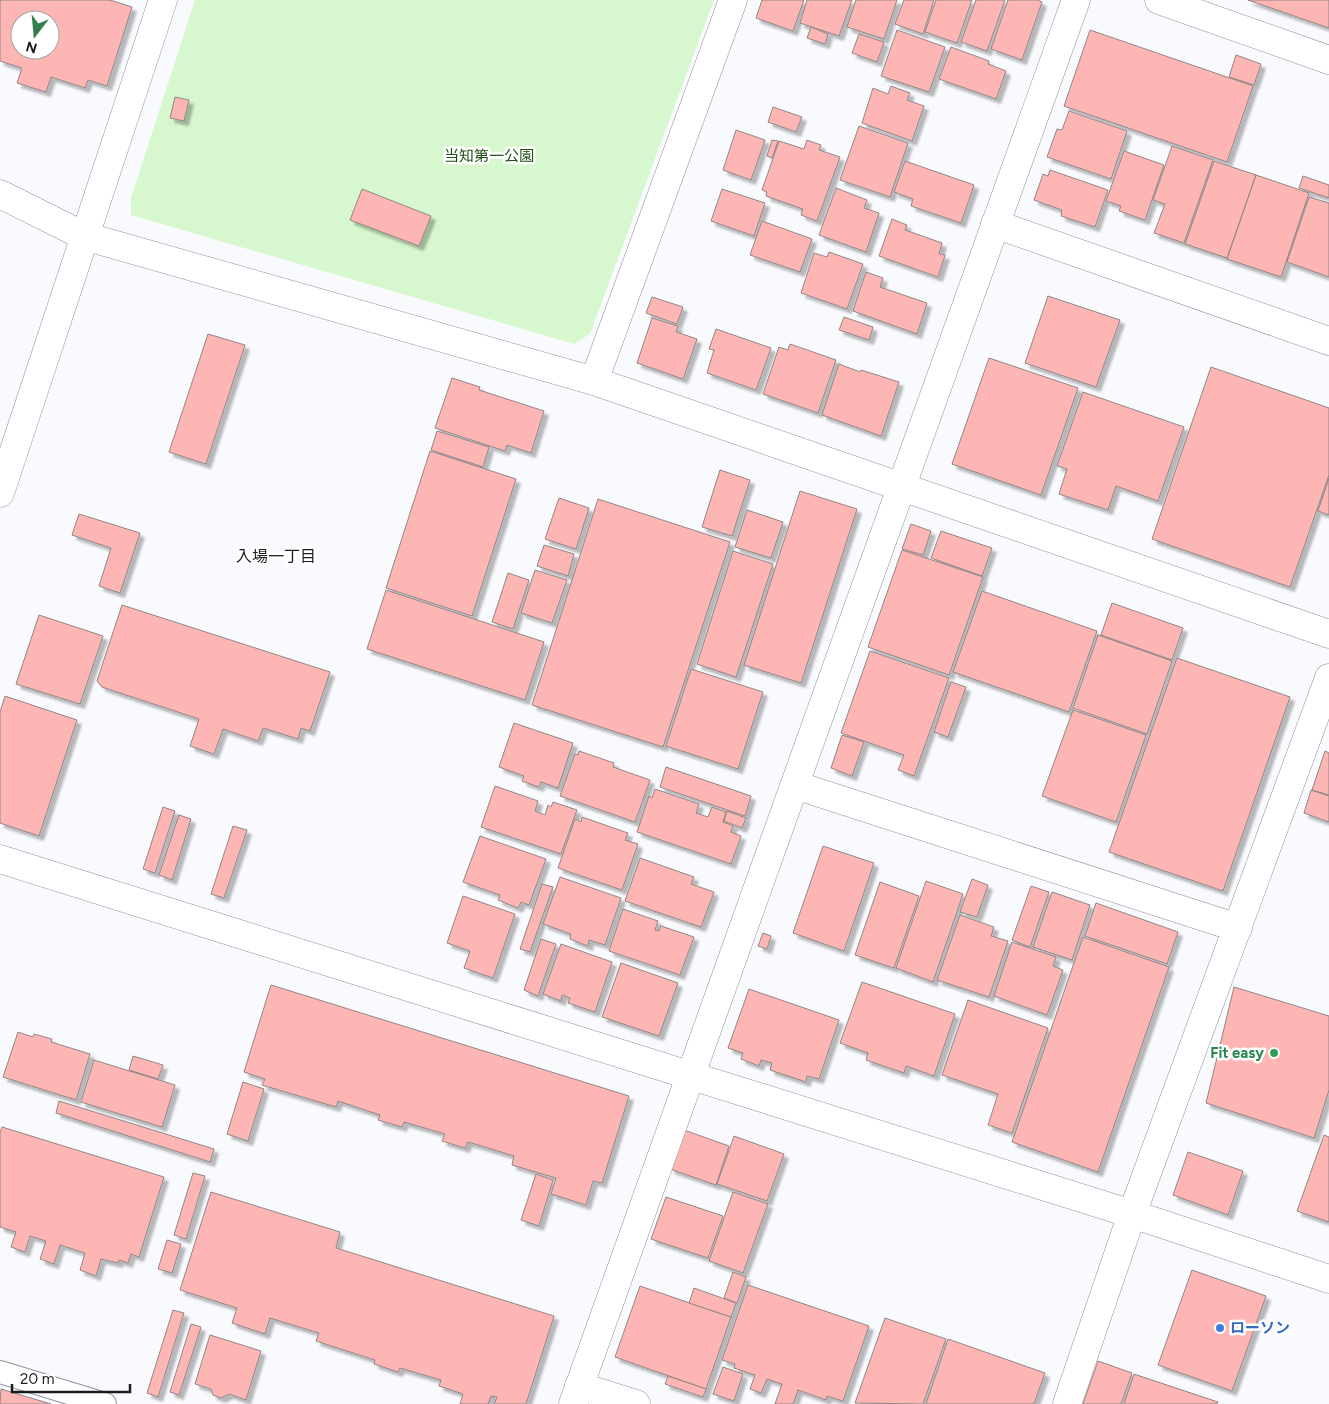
<svg xmlns="http://www.w3.org/2000/svg" width="1329" height="1404" viewBox="0 0 1329 1404" font-family="Figtree,'Noto Sans JP',sans-serif">
<style>
.green{fill:#d7f8cf}
.building{fill:#fdb6b3;stroke:#918585;fill-rule:evenodd;filter:url(#shadow)}
.lines{fill:none;stroke-linecap:round;stroke-linejoin:round}
.service-casing{stroke:#91929b;stroke-width:24}
.minor-casing{stroke:#91929b;stroke-width:29}
.service{stroke:#fff;stroke-width:22}
.minor{stroke:#fff;stroke-width:28}
.leisure-dot{fill:#2e9e5b;stroke:#fff;stroke-width:2}
.shop-dot{fill:#3f7fe0;stroke:#fff;stroke-width:2}
.labels{text-anchor:middle;stroke-width:5;stroke-linejoin:round;paint-order:stroke}
.park-label{font-size:15px;fill:#1e5111;stroke:#fff}
.leisure-label{font-size:15px;font-weight:bold;fill:#27864d;stroke:#fff;text-anchor:end}
.shop-label{font-size:15px;font-weight:bold;fill:#366cbe;stroke:#fff;text-anchor:start}
.neighbourhood-label{font-size:16px;fill:#1c1c20;stroke:#fff}
</style>
<defs>
<filter id="shadow"><feDropShadow dx="4.5" dy="4.5" stdDeviation="1" flood-color="#0004"/></filter>
</defs>
<rect width="100%" height="100%" fill="#f9fafe"/>
<path class="green" d="M195,0h519l-124,334 -16,10 -443,-129v-17z"/>
<g class="building">
<path d="M0,0h110l22,7 -25,79 -19,-6 -3,8 -34,-11 -5,15 -29,-9 5,-15 -22,-7zM20,20h30v30h-30z"/>
<path d="M762,0h42l-11,31 -37,-13z"/>
<path d="M807,0h45l-13,36 -39,-13z"/>
<path d="M856,0h41l-13,39 -37,-12z"/>
<path d="M904,0h30l-11,34 -28,-10z"/>
<path d="M936,0h36l-15,43 -32,-11z"/>
<path d="M976,0h29l-18,51 -26,-9z"/>
<path d="M1008,0h29l5,2 -20,58 -31,-11z"/>
<path d="M1248,0h81v28z"/>
<path d="M811,27l17,7 -3,10 -18,-6z"/>
<path d="M897,30l48,17 -16,45 -48,-16z"/>
<path d="M1090,30l163,56 -26,76 -163,-56z"/>
<path d="M859,34l25,8 -7,20 -25,-9z"/>
<path d="M951,47l38,14 -1,3 18,7 -10,28 -57,-20z"/>
<path d="M1236,55l25,9 -7,21 -25,-8z"/>
<path d="M891,86l19,7 -3,7 17,6 -12,35 -50,-18 11,-35 15,6z"/>
<path d="M175,97l14,3 -5,21 -14,-3z"/>
<path d="M773,107l29,10 -6,15 -28,-10z"/>
<path d="M1069,111l58,20 -16,48 -64,-22 10,-28 5,1z"/>
<path d="M859,126l49,17 -18,54 -50,-17z"/>
<path d="M736,130l29,10 -14,40 -28,-10z"/>
<path d="M772,140l6,1 -6,17 -5,-2z"/>
<path d="M807,140l14,5 -2,5 21,7 -23,64 -16,-6 2,-6 -37,-13 1,-4 -5,-2 17,-49 25,8z"/>
<path d="M1172,146l41,14 -29,83 -30,-10 11,-29 -12,-4z"/>
<path d="M1124,151l40,14 -19,55 -26,-9 2,-5 -15,-5z"/>
<path d="M905,161l69,24 -13,38 -50,-17 2,-7 -19,-7z"/>
<path d="M1214,161l42,14 -29,83 -42,-14z"/>
<path d="M1050,170l58,20 -13,37 -34,-11 1,-6 -28,-10 9,-26 5,2z"/>
<path d="M1256,175l53,18 -28,84 -54,-18z"/>
<path d="M1303,176l26,9v13l-30,-10z"/>
<path d="M836,188l31,12 -3,8 15,5 -13,39 -47,-17z"/>
<path d="M362,189l69,27 -12,30 -69,-26z"/>
<path d="M722,189l43,14 -11,33 -43,-15z"/>
<path d="M1309,197l20,6v74l-42,-15z"/>
<path d="M892,219l15,6 -2,5 37,13 -3,11 6,1 -7,22 -59,-21z"/>
<path d="M762,221l50,18 -12,33 -50,-17z"/>
<path d="M829,252l34,12 -16,45 -46,-16 13,-40 13,4z"/>
<path d="M866,272l17,6 -3,9 47,16 -10,31 -64,-23z"/>
<path d="M1048,296l72,24 -24,67 -71,-24z"/>
<path d="M652,297l31,10 -6,17 -31,-11z"/>
<path d="M844,317l29,10 -4,13 -30,-10z"/>
<path d="M652,318l26,8 -2,6 21,7 -14,40 -46,-16z"/>
<path d="M716,329l55,19 -15,42 -49,-17 7,-23 -5,-1z"/>
<path d="M208,334l37,11 -39,119 -37,-12z"/>
<path d="M790,344l46,16 -18,53 -55,-19 16,-47 9,3z"/>
<path d="M989,358l89,30 -37,107 -89,-31z"/>
<path d="M839,364l21,8 1,-2 38,12 -18,54 -59,-21z"/>
<path d="M1211,367l118,41v67l-39,112 -138,-48z"/>
<path d="M452,378l28,9 -1,3 65,21 -13,42 -24,-8 -2,6 -70,-23z"/>
<path d="M1083,392l101,35 -26,74 -42,-15 -8,24 -49,-16 8,-25 -10,-3z"/>
<path d="M437,431l52,16 -6,20 -52,-17z"/>
<path d="M430,451l86,28 -44,137 -86,-28z"/>
<path d="M720,470l30,10 -18,56 -30,-9z"/>
<path d="M1329,478v37l-11,-4z"/>
<path d="M800,491l57,18 -56,174 -57,-18z"/>
<path d="M559,498l30,10 -13,41 -31,-10z"/>
<path d="M598,499l132,43 -67,205 -131,-42z"/>
<path d="M747,510l36,12 -12,36 -36,-11z"/>
<path d="M79,514l61,19 -20,60 -21,-7 12,-38 -39,-13z"/>
<path d="M911,524l20,7 -8,24 -21,-6z"/>
<path d="M941,531l51,17 -10,28 -51,-18z"/>
<path d="M544,545l30,9 -6,22 -31,-10z"/>
<path d="M902,550l81,27 -34,98 -81,-28z"/>
<path d="M733,551l40,13 -37,113 -39,-13z"/>
<path d="M535,570l32,10 -15,43 -31,-10z"/>
<path d="M508,573l21,7 -16,49 -21,-7z"/>
<path d="M386,590l158,52 -19,58 -158,-51z"/>
<path d="M982,591l115,40 -28,81 -116,-40z"/>
<path d="M1112,603l71,25 -11,32 -71,-25z"/>
<path d="M122,605l208,67 -20,59 -9,-3 -3,11 -35,-11 -5,13 -35,-12 -9,25 -24,-8 9,-27 -97,-32 -5,-6z"/>
<path d="M39,615l64,21 -23,68 -64,-20z"/>
<path d="M1098,635l74,26 -25,73 -74,-26z"/>
<path d="M870,651l79,27 -35,98 -16,-6 6,-15 -63,-22z"/>
<path d="M1177,658l113,39 -67,194 -114,-39z"/>
<path d="M691,669l72,23 -25,77 -72,-23z"/>
<path d="M951,682l15,5 -18,50 -14,-5z"/>
<path d="M5,696l72,24 -38,116 -39,-13v-111z"/>
<path d="M1073,710l73,25 -30,87 -74,-26z"/>
<path d="M514,723l59,20 -15,45 -17,-6 -2,5 -17,-6 2,-5 -25,-9z"/>
<path d="M842,735l22,7 -12,34 -21,-8z"/>
<path d="M579,751l35,12 -1,4 37,13 -15,42 -75,-26 15,-42 3,1z"/>
<path d="M1325,751l4,2v42l-17,-5z"/>
<path d="M666,767l85,29 -6,20 -85,-29z"/>
<path d="M495,786l43,15 -3,10 10,4 3,-10 3,2 2,-5 24,8 -16,44 -80,-27z"/>
<path d="M655,789l44,15 -3,9 12,4 4,-10 14,5 -3,10 10,4 -2,6 10,4 -10,28 -94,-32 12,-36 3,2z"/>
<path d="M1311,790l18,6v26l-25,-9z"/>
<path d="M163,807l12,4 -20,62 -12,-4z"/>
<path d="M727,811l19,7 -4,10 -18,-7z"/>
<path d="M179,815l12,4 -19,61 -13,-5z"/>
<path d="M582,817l46,16 -3,7 13,4 -16,46 -64,-22 17,-49 6,3z"/>
<path d="M233,826l14,4 -23,68 -13,-4z"/>
<path d="M480,836l66,23 -17,46 -8,-3 -3,6 -20,-8 2,-5 -37,-13z"/>
<path d="M823,846l51,17 -30,88 -51,-18z"/>
<path d="M640,858l54,19 -3,7 23,8 -13,35 -76,-26z"/>
<path d="M560,877l61,21 -16,47 -16,-5 -1,6 -18,-7 1,-5 -28,-10z"/>
<path d="M972,879l16,6 -11,32 -17,-5z"/>
<path d="M926,881l37,13 -30,88 -37,-14z"/>
<path d="M880,882l39,14 -25,72 -39,-13z"/>
<path d="M542,884l11,3 -23,65 -10,-3z"/>
<path d="M1031,886l18,6 -19,55 -18,-7z"/>
<path d="M1052,892l38,13 -18,55 -39,-13z"/>
<path d="M463,896l52,18 -22,64 -29,-10 6,-17 -23,-8z"/>
<path d="M1096,903l82,29 -11,32 -82,-28z"/>
<path d="M623,909l35,12 -3,9 4,1 2,-5 33,11 -14,38 -71,-24z"/>
<path d="M960,915l34,12 -3,9 17,5 -19,56 -52,-17z"/>
<path d="M763,933l8,3 -4,13 -9,-3z"/>
<path d="M1083,937l86,30 -71,205 -86,-30z"/>
<path d="M541,939l15,5 -18,52 -14,-6z"/>
<path d="M1012,942l44,15 -3,9 10,4 -16,45 -53,-19z"/>
<path d="M561,944l51,18 -17,50 -27,-9 2,-5 -8,-3 -1,6 -18,-7z"/>
<path d="M621,963l57,20 -19,53 -57,-19z"/>
<path d="M862,982l93,32 -21,62 -28,-10 -2,7 -38,-13 2,-7 -28,-10z"/>
<path d="M271,985l358,111 -27,87 -9,-2 -7,24 -35,-11 5,-16 -44,-13 2,-9 -46,-14 -3,6 -23,-7 3,-7 -41,-12 -2,5 -24,-7 2,-5 -42,-14 -2,6 -74,-22 3,-6 -21,-7z"/>
<path d="M1234,987l95,29v74l-15,48 -108,-35z"/>
<path d="M749,989l90,31 -20,59 -12,-3 -1,6 -36,-12 2,-7 -11,-3 -2,6 -18,-7 2,-6 -15,-5z"/>
<path d="M968,1000l80,28 -36,105 -24,-8 10,-31 -56,-19z"/>
<path d="M18,1032l15,5 1,-3 18,5 -1,3 39,12 -14,46 -73,-23z"/>
<path d="M133,1056l30,9 -5,14 -29,-9z"/>
<path d="M94,1060l81,25 -13,42 -81,-25z"/>
<path d="M243,1082l21,7 -16,52 -21,-7z"/>
<path d="M59,1101l155,48 -4,13 -154,-49z"/>
<path d="M2,1127l162,50 -25,80 -8,-3 -3,9 -9,-3 -1,3 -17,-4 -5,17 -16,-6 5,-17 -25,-8 -6,19 -14,-5 6,-18 -16,-5 -5,16 -14,-5 5,-15 -16,-5v-95z"/>
<path d="M684,1130l45,16 -13,39 -46,-16z"/>
<path d="M1324,1135l5,2v85l-32,-11z"/>
<path d="M734,1136l50,18 -17,47 -50,-17z"/>
<path d="M1188,1152l55,19 -15,44 -55,-20z"/>
<path d="M193,1173l12,3 -19,63 -12,-4z"/>
<path d="M536,1174l17,6 -14,46 -18,-6z"/>
<path d="M211,1192l129,40 -4,16 218,68 -28,88h-32l3,-7 -6,-1 -3,8h-28l3,-10 -24,-8 2,-6 -41,-12 -2,4 -24,-8 1,-4 -59,-19 3,-8 -49,-15 -5,16 -33,-11 5,-15 -57,-18z"/>
<path d="M733,1192l35,12 -25,69 -34,-12z"/>
<path d="M666,1197l57,19 -15,42 -57,-19z"/>
<path d="M167,1240l14,4 -9,29 -14,-4z"/>
<path d="M1192,1270l74,26 -34,95 -74,-26z"/>
<path d="M733,1272l13,5 -9,26 -13,-5z"/>
<path d="M748,1285l121,41 -26,75 -16,-5 -1,4 -28,-10 -5,14h-18l7,-20 -15,-5 -6,14 -11,-4 5,-14 -21,-7 1,-4 -13,-4z"/>
<path d="M640,1286l91,31 -25,72 -91,-32z"/>
<path d="M694,1288l42,15 -5,14 -42,-14z"/>
<path d="M173,1310l11,3 -26,84 -11,-4z"/>
<path d="M885,1318l61,21 -23,65 -68,-1z"/>
<path d="M191,1324l10,3 -22,68 -9,-3z"/>
<path d="M210,1335l51,16 -15,49 -17,-6 -8,4 -8,-3 -2,-6 -16,-5z"/>
<path d="M948,1339l97,34 -11,31h-108z"/>
<path d="M1098,1361l34,12 -11,31h-38z"/>
<path d="M723,1367l20,7 -9,27 -21,-7z"/>
<path d="M1134,1374l84,28 -1,2h-93z"/>
<path d="M668,1376l38,13 -3,8 -38,-13z"/>
<path d="M1,1389l50,15h-51z"/>
</g>
<g class="lines">
<defs>
<path id="service" d="M0,1372l105,32"/>
<g id="minor">
<path d="M1159,0l170,60"/>
<path d="M0,194l84,42 510,145 735,253"/>
<path d="M995,224l334,117"/>
<path d="M594,381l139,-381"/>
<path d="M0,493l163,-493"/>
<path d="M795,785l443,143"/>
<path d="M0,859l1132,355 197,65"/>
<path d="M579,1386l57,18"/>
<path d="M573,1404c168,-468 334,-936 503,-1404"/>
<path d="M1067,1404l65,-190 197,-536"/>
</g>
</defs>
<use href="#service" class="service-casing"/>
<use href="#minor" class="minor-casing"/>
<use href="#service" class="service"/>
<use href="#minor" class="minor"/>
</g>
<circle class="leisure-dot" cx="1274" cy="1053" r="5"/>
<circle class="shop-dot" cx="1220" cy="1328" r="5"/>
<g class="labels">
<g class="park-label">
<text x="489" y="161">当知第一公園</text>
</g>
<g class="leisure-label">
<text x="1264" y="1058">Fit easy</text>
</g>
<g class="shop-label">
<text x="1230" y="1333">ローソン</text>
</g>
<g class="neighbourhood-label">
<text x="276" y="562">入場一丁目</text>
</g>
</g>
<g transform="translate(35 35) rotate(196)"><circle r="24" fill="#ffffff" stroke="#a4a4a6"/>
<path d="M0-4L9 19L0 12L-9 19Z" fill="#327e4e"/>
<text y="-8" font-size="14" font-weight="bold" text-anchor="middle" fill="#1c1c20">N</text>
</g>
<path d="M12 1384v8h118v-8" fill="none" stroke="#1c1c20" stroke-width="2.5"/>
<text x="20" y="1384" font-size="15" fill="#1c1c20" stroke="#ffffff" stroke-width="4" paint-order="stroke">20 m</text>
</svg>
